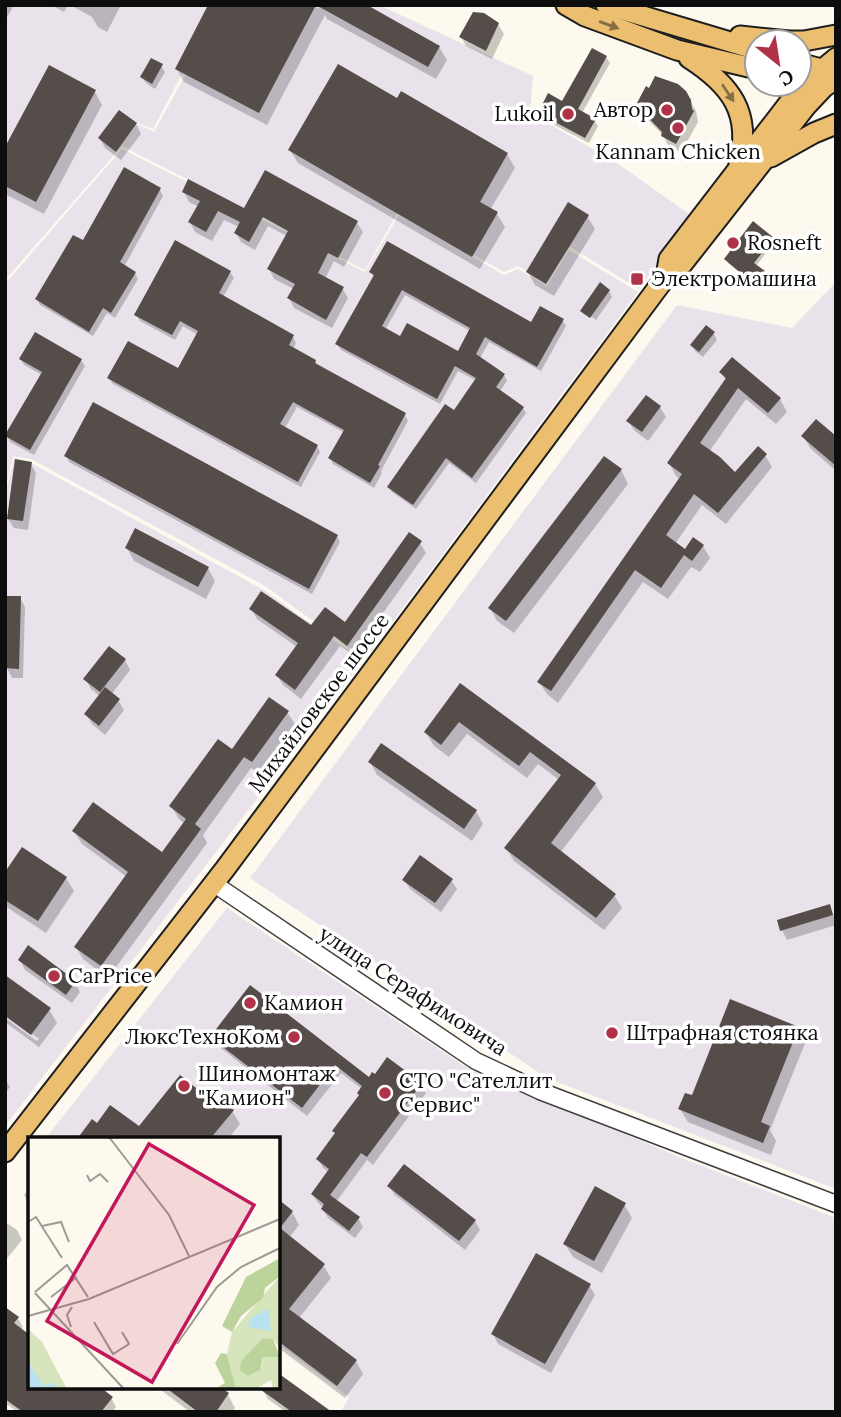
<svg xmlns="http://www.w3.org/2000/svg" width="841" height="1417" viewBox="0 0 841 1417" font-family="Lora,serif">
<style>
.industrial{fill:#e9e2eb}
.shadow{fill:#0003;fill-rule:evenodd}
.building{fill:#544d4a;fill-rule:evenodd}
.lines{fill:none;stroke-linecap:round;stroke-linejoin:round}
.minor-casing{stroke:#404040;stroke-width:19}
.major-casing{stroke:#1e1e1e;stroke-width:23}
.minor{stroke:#fff;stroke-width:16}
.major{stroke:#ecbe70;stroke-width:19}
.oneway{fill:#886e43}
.poi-dot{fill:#b03248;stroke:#fff;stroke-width:2.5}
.labels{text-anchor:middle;stroke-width:7;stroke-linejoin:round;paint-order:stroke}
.poi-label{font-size:21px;fill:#0d0d0d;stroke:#fff;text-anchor:start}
.street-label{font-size:21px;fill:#0d0d0d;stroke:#fff}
.inset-road{fill:none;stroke:#9d9b94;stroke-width:2}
.view{fill:#c2185b;fill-opacity:0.15;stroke:#c2185b;stroke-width:3.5}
.inset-edge{fill:none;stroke:#0d0d0d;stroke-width:3.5}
</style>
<rect width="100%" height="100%" fill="#fdf9ee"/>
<g class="industrial">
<path d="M5,5h213l-65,124 -16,-6 -16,24 -116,133z"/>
<path d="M224,5h155l154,71 -3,37 87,50 75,53 -53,73 -72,-44 -21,38 -28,-17 -14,6 -106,-60 -33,58 -243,-124 15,-22 17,8z"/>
<path d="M122,149l243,123 34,-57 105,60 14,-6 29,17 22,-36 69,42 -273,367 -100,-73 -234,-127 -18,-3 -8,34v-206z"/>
<path d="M836,282v907l-289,-111 -297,-200 427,-573 115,23z"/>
<path d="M14,458l19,6 231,126 99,71 -358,465v-630z"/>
<path d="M227,908l236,157 216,92 157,61v194h-495l8,-15 -71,-53v-205h-233z"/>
</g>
<g class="shadow">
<path d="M5,5h9l-9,16z"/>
<path d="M51,5h17l-4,7z"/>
<path d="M70,5h51l-14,27 -9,-5 -6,-10z"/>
<path d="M315,5l3,4 2,-4 119,42 8,13 -11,19 -109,-60 -2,-4 -58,110 -83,-43 -7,-13z"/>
<path d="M498,24l6,10 -12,25 -26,-13 -5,-9z"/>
<path d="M606,57l4,6 -28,50 12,7 4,6 -9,17 -46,-24 -3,-6 23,-10z"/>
<path d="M161,66l4,6 -10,17 -9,-6 -4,-6z"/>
<path d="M95,92l7,13 -58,109 -39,-20v-44z"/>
<path d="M685,92l11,19 2,11 -17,31 -13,-8 -5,-10 -20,-20 -5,-10z"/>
<path d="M401,93l106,61 8,14 -25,42 7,4 8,13 -25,42 -182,-106 -8,-13 107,-50z"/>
<path d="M136,124l5,10 -20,26 -16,-12 -5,-10z"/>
<path d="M160,190l3,6 -39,71 11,6 3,6 -23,39 -8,-5 -14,23 -53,-31 -3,-6 46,-56z"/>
<path d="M184,192l61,18 112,13 6,9 -19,35 -10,-6 -9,18 17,9 6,10 -16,30 -38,-20 -5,-10 5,-9 -20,-10 -5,-10 18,-33 -19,-10 -13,24 -14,-8 -5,-9 3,-6 -15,-7 -12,21 -17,-9 -5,-10 9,-15 -10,-5z"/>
<path d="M587,216l8,13 -41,67 -19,-11 -7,-13z"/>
<path d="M772,239l2,4 -18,23 9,10 -8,10 -29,-23 -2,-4z"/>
<path d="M230,272l4,6 -11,19 70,40 3,6 -3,6 22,12 4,6 86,48 3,6 -27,50 1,2 -8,15 -41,-24 -3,-6 15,-25 -48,-26 -12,21 32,18 3,6 -19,35 -188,-103 -4,-6 70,-7 19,-36 -15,-9 -8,14 -35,-19 -4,-6z"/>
<path d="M371,272l161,52 31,-3 3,5 -25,45 -52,-29 -9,16 24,17 3,6 -7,10 23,17 3,5 -50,70 -27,-20 -33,46 -24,-17 -3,-5 65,-74 23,-32 -19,-10 -18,33 -99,-54 -4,-6 37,-67zM405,295l65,36 -12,23 -58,-15 -15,-9z"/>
<path d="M609,291l3,6 -16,23 -11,-8v3l-3,-4z"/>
<path d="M706,327l8,7 3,6 -14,17 -8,-6 -3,-6z"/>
<path d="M21,359l60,1 4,6 -51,89 -24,-13 -3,-6 35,-61 -18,-10z"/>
<path d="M721,372l59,27 7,13 -11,12 -30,-25 -37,53 27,22 29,-19 7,12 -46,57 -24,-19 -27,39 11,7 17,-5 7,12 -10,14 -9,-5 -23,32 -25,-17 -85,121 -11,-9 -8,-12 142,-202 -5,-4 -7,-13 57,-82z"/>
<path d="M646,397l14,10 6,10 -18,24 -14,-11 -6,-9z"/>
<path d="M803,436l33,3v32l-25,-22z"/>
<path d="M66,456l271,80 3,6 -28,52 -243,-132z"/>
<path d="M30,463l6,10 -8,57 -14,-2 -6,-9z"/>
<path d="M621,470l7,14 -114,149 -17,-12 -7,-13z"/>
<path d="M420,543l6,10 -73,102 -13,-9 -39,53 -18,-14 -6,-10 20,-28 -40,-28 -6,-10 61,19 33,-4z"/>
<path d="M127,548l81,20 7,13 -9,18 -72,-38z"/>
<path d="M20,598l5,9 -2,71h-11l-5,-10z"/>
<path d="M125,660l5,10 -19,25 7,5 6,10 -19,25 -13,-11 -6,-10 14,-18 -9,-7 -6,-10z"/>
<path d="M461,686l134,98 8,13 -43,56 54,42 8,13 -18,22 -90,-69 -8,-13 53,-68 -21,-16 -11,14 -60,-44 -18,23 -15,-11 -8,-13z"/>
<path d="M287,712l8,12 -35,50 -9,-6 -48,67 4,8 -99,135 -25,-19 -7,-12 51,-70 -45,-33 -8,-13 88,24 23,-31 -6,-5 -8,-13 61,-55z"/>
<path d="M370,762l106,49 7,13 -11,17 -95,-66z"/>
<path d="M5,875l61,3 8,13 -28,42 -41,-27z"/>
<path d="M404,880h47l6,9 -16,23 -31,-23z"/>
<path d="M829,906l5,10 2,9 -49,15 -5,-10z"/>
<path d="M20,960l55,22 5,10 -8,11 -47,-33z"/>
<path d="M250,988l119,91 52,5 5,9 -53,72 -6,-5 -31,42 22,16 5,9 -8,11 -27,-20 -5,-9 1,-1 -6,-5 -5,-8 16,-23 -6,-4 -5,-9 43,-63 1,-7 -21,-16 -34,43 -90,-71 -5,-8z"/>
<path d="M49,1009l8,14 -18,24 -34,-25v-4l32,23 2,-2 -34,-25z"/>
<path d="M798,1028l8,13 -36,89 6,11 -5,14 -83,-33 -8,-13 13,-11z"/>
<path d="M5,1079l5,8 -5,6z"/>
<path d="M221,1111h11l8,13 -12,15h-149l18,-14 42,4z"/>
<path d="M389,1186l86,35 5,9 -15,20 -70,-55z"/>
<path d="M30,1187v19l-6,-11z"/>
<path d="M278,1201l14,11 7,13 -10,13 34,27 8,13 -32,40 57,43 7,13 -18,24 -65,-49 -2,-4z"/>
<path d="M624,1204l8,14 -30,55 -29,-16 -8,-13z"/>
<path d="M5,1222l12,8 5,10 -17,21z"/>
<path d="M589,1285l6,10 -44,78 -53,-29 -5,-10z"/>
<path d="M5,1313l13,5 5,9 -3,3 10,57 81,11 5,9 -4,5h-94l-13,-9z"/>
<path d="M157,1387h60l11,8 7,13 -3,4h-42z"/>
<path d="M262,1389l64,23h-40l-18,-13z"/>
</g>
<g class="building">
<path d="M208,5h159l73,41 -12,21 -112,-62 -57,108 -84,-44z"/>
<path d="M473,12l11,1 15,10 -13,28 -27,-14z"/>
<path d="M592,48l15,8 -29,53 18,10 -11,19 -47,-25 10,-20 14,8z"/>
<path d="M151,58l12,6 -11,20 -12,-7z"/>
<path d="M338,64l59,34 4,-7 107,62 -28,49 18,10 -26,45 -184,-107z"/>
<path d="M49,65l47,25 -60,112 -31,-16v-39z"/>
<path d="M655,76l23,8 8,7 5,9 1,9 2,2 -18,33 -15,-8 1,-4 -26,-27 10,-19 3,2z"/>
<path d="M119,110l18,13 -21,29 -18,-14z"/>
<path d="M124,167l37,21 -41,74 16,10 -25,41 -8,-5 -14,24 -54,-33 38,-64 10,5z"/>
<path d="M265,170l93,51 -20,37 -10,-5 -10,20 26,14 -18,33 -39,-22 8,-14 -28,-15 21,-38 -25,-14 -14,25 -15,-9 6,-11 -22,-11 -12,21 -18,-10 12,-21 -18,-9 6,-13 56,29z"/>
<path d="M568,202l21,13 -43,69 -20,-12z"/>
<path d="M753,221l21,17 -20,25 11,8 -11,13 -30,-25z"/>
<path d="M175,240l56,31 -12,22 75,42 -5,10 27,15 -1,3 91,50 -28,52 2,1 -10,17 -42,-25 16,-28 -51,-28 -13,22 38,21 -20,37 -191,-104 21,-37 50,27 20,-37 -18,-10 -8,14 -38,-20z"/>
<path d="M387,241l144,81 9,-16 24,13 -27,48 -52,-30 -9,17 29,20 -9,13 28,20 -52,71 -26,-20 -33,47 -26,-18 58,-83 9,6 22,-32 -21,-12 -18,33 -102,-55 39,-69 -5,-3zM402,290l68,38 -12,23 -51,-28 -7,13 -18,-10z"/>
<path d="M600,282l10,8 -20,28 -10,-7z"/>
<path d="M706,325l9,7 -16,20 -9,-7z"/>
<path d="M35,332l47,27 -52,91 -25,-14v-1l37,-63 -23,-13z"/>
<path d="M732,357l49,41 -13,15 -30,-25 -38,55 20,14 15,15 23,-26 9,8 -49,59 -24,-19 -28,41 19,14 8,-12 11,8 -12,16 -8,-6 -23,33 -26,-18 -84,121 -14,-9 145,-208 -15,-11 59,-85 -7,-6z"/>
<path d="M646,395l15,11 -19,26 -16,-11z"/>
<path d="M93,402l245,133 -29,54 -245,-133z"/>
<path d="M816,419l20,17v30l-35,-30z"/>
<path d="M604,456l18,13 -116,152 -18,-13z"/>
<path d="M15,459l17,3 -9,59 -16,-2z"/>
<path d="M135,528l74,39 -11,20 -73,-39z"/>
<path d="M409,532l13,9 -75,105 -13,-10 -39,54 -20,-15 23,-32 -49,-34 12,-18 50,34 14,-18 20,15z"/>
<path d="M7,596h14l-2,73 -14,-1z"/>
<path d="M109,646l17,13 -26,33 -17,-13z"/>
<path d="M460,683l136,100 -45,60 65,51 -20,24 -92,-70 57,-73 -31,-23 -11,14 -60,-44 -18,23 -17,-13z"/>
<path d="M105,687l15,12 -21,27 -15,-12z"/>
<path d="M269,697l20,14 -37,51 -8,-5 -49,67 6,5 -100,137 -27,-19 54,-75 -56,-41 21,-29 69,50 24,-33 -17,-13 49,-67 14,10z"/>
<path d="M381,743l96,67 -13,19 -96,-67z"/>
<path d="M22,847l45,30 -29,44 -33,-21v-28z"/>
<path d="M420,855l33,24 -18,24 -33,-23z"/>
<path d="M830,904l3,11 -53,16 -3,-11z"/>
<path d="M28,945l48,36 -10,14 -48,-35z"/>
<path d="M5,975l46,33 -20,27 -26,-19z"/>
<path d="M250,985l119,92 3,-5 3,2 12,-17 35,26 -55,74 -6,-4 -31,42 30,22 -11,14 -28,-22 3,-5 -13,-10 18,-25 -13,-10 19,-26 -3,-2 27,-36 -2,-2 5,-7 -27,-21 -33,43 -92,-71z"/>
<path d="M730,999l69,28 -38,95 9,4 -7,17 -85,-34 7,-16 7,2z"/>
<path d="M180,1075l41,33 4,-5 9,7 -24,29h-91l-5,-4 -3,4h-34l15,-20 5,4 13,-18 29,21z"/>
<path d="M404,1164l72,56 -17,21 -72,-55z"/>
<path d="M595,1186l31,17 -32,58 -31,-17z"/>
<path d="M278,1199l15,12 -13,17 45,36 -36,45 68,51 -20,26 -59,-45z"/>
<path d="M536,1253l55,31 -46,80 -54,-30z"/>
<path d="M5,1307l14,10 -5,6 16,12v52h70l13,10 -12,15h-78l-18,-13z"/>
<path d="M278,1373l54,39h-40l-35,-25h21z"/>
<path d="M165,1387h55l9,6 -13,19h-18z"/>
</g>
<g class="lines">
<defs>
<path id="minor" d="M213,883l263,178 64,30 296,113"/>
<g id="major">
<path d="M566,5l19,11 92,34 80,19"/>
<path d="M606,5l151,45"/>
<path d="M740,36l49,5h15l32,-6"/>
<path d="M689,58c42,27 63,55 50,106"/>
<path d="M799,63l33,9"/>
<path d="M771,157l43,-24 22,-9"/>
<path d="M666,276l3,-17 123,-160 14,-16 30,-25"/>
<path d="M5,1152l220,-283 440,-591 15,-11 127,-162 17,-18 12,-8"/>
</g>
</defs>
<use href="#minor" class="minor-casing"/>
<use href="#major" class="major-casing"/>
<use href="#minor" class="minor"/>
<use href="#major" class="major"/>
</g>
<defs><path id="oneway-solid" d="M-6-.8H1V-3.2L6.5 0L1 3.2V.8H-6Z" transform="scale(1.75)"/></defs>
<g class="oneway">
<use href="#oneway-solid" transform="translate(609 25) rotate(20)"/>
<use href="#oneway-solid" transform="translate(728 93) rotate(56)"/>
</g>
<g class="poi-dot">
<circle cx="667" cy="110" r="7"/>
<circle cx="568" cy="114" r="7"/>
<circle cx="678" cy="128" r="7"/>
<circle cx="733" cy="243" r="7"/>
<rect x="630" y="272" width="14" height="14" rx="3.5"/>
<circle cx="54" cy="976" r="7"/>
<circle cx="250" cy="1003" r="7"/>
<circle cx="612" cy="1033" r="7"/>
<circle cx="294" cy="1037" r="7"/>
<circle cx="184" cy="1086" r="7"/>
<circle cx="385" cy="1093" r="7"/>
</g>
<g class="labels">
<g class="poi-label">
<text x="653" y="117" text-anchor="end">Автор</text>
<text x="554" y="121" text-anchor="end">Lukoil</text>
<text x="678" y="159" text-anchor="middle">Kannam Chicken</text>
<text x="747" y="250">Rosneft</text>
<text x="651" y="286">Электромашина</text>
<text x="68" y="983">CarPrice</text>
<text x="264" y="1010">Камион</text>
<text x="626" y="1040">Штрафная стоянка</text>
<text x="280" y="1044" text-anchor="end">ЛюксТехноКом</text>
<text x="198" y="1081">Шиномонтаж<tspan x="198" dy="24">"Камион"</tspan></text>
<text x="399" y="1088">СТО "Сателлит<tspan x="399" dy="24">Сервис"</tspan></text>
</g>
<g class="street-label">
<text transform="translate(319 703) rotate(-53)" y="7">Михайловское шоссе</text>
<text transform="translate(413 991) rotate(33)" y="7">улица Серафимовича</text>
</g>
</g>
<g transform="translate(28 1137)">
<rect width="252" height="252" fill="#fdf9ee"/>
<path d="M252,139v72l-7,-9 -10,-1 -22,23 21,5 1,-9h17v32h-7l-2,-9 -15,9h-20l-9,-35 5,-22zM0,192l14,13 25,47h-9l-5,-6 -9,3 -16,-23z" fill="#d6e5bb"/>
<path d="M252,121v18l-15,12 -2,10 -22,18 -9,16 -10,-6 24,-49zM235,201l10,1 7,18h-17l-3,13 -12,6 -8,-6 1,-9zM193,216l6,1 9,35 -18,-2 7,-4 -10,-20z" fill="#bcd49c"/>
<path d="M240,171l3,23 -23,-4 2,-8zM0,225l16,24 8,-4 6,7h-30z" fill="#b8e2f0"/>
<path class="inset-road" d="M81,0l60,78 20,41M59,38l3,6 10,-7 8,8M0,85l8,-5 26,41M14,89l19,-4 8,20M7,155l32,-27 21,32M7,156l89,96M23,160l26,-20M0,179l61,-17 191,-80M66,185l19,32 16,-10 -7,-12M43,190l-4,-12 5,-8M149,207l40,-57 24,-20 39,-19"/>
<path class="view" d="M121,7l105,61 -102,177 -105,-61z"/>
<rect width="252" height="252" class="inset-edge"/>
</g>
<rect width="841" height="1417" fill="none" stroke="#0d0d0d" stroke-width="14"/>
<g transform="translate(778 63) rotate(150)"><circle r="33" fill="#ffffff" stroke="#9e9e9e" stroke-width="2"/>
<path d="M0-5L12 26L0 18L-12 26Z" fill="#b03248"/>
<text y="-10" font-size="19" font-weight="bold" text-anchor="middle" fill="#0d0d0d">С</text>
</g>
</svg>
